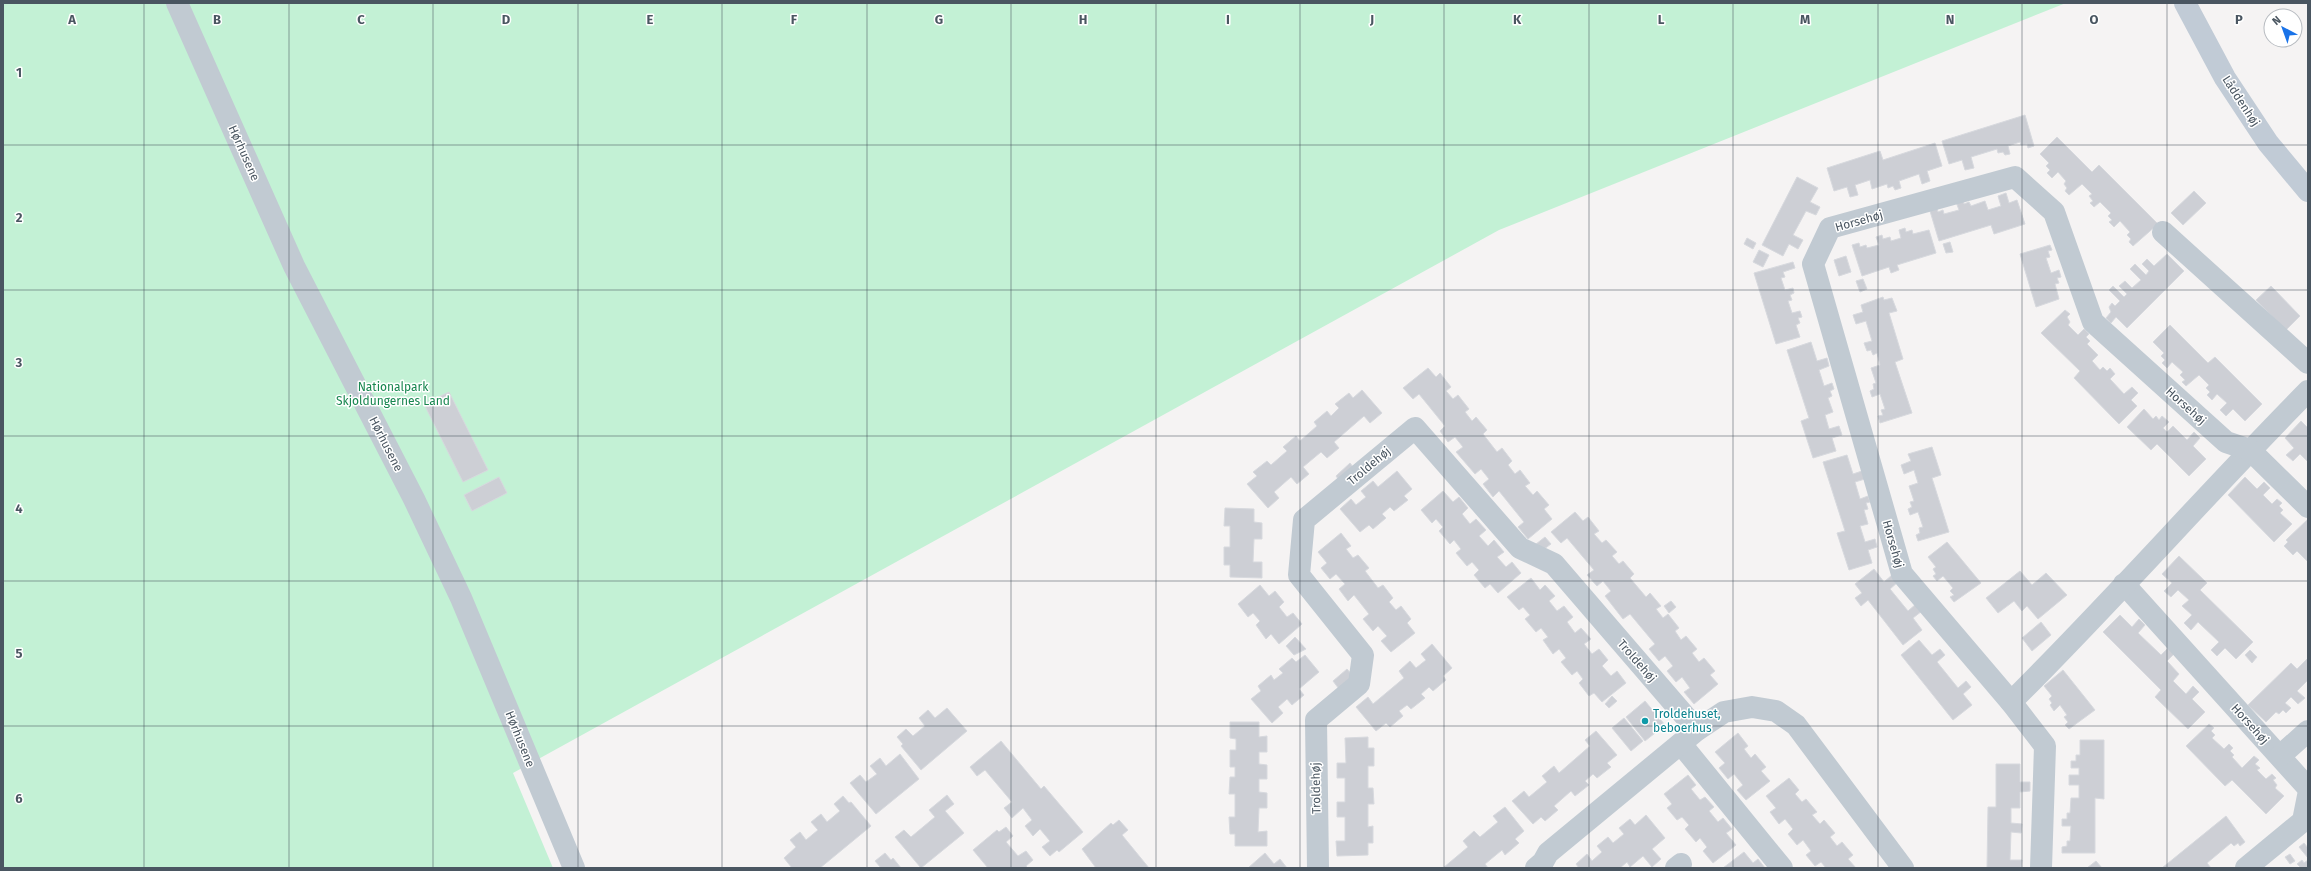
<svg xmlns="http://www.w3.org/2000/svg" width="2311" height="871" viewBox="0 0 2311 871" font-family="'Fira Sans',sans-serif">
<style>
.green{fill:#c3f1d5}
.building{fill:#cdcfd5;stroke:#d7d9de}
.lines{fill:none;stroke-linecap:round;stroke-linejoin:round}
.street{stroke:#c1cad2;stroke-width:22}
.secondary{stroke:#c1cbd6;stroke-width:22}
.grid{fill:none;stroke:#4a5661;stroke-width:1;stroke-opacity:0.55}
.culture-dot{fill:#0f9aa8;stroke:#fff;stroke-width:1.5}
.labels{text-anchor:middle;stroke-width:3;stroke-linejoin:round;paint-order:stroke}
.street-label{font-size:12px;fill:#4a5661;stroke:#fff}
.park-label{font-size:12px;fill:#17864f;stroke:#fff}
.culture-label{font-size:12px;fill:#0d838f;stroke:#fff;text-anchor:start}
.grid-label{font-size:13px;text-anchor:middle;font-weight:bold;fill:#4a5661;stroke:#fff;stroke-width:3;stroke-linejoin:round;paint-order:stroke}
</style>
<rect width="100%" height="100%" fill="#f5f3f3"/>
<path class="green" d="M3,3h2063l-567,227 -986,543 40,95h-550z"/>
<g class="building">
<path d="M2025,115l9,31 -6,2 -1,-4 -6,1 -1,-3 -12,4 2,8 -5,1 -2,-3 -5,1 -1,-4 -26,8 3,11 -9,2 -3,-10 -13,4 -7,-23z"/>
<path d="M2057,137l35,35 7,-7 59,59 -25,22 -4,-4 2,-3 -4,-4 3,-3 -10,-11 -6,6 -5,-5 3,-2 -4,-4 3,-3 -11,-11 -6,5 -4,-4 3,-2 -4,-5 3,-2 -10,-10 -13,11 -4,-4 2,-3 -3,-4 2,-3 -8,-9 -6,6 -5,-5 3,-3 -4,-4 3,-3 -9,-9z"/>
<path d="M1935,143l7,23 -15,5 3,10 -8,3 -3,-10 -20,7 2,7 -6,2 -2,-4 -5,2 -1,-4 -15,5 -2,-9 -15,5 3,10 -8,2 -3,-10 -13,4 -7,-23 53,-17 3,9z"/>
<path d="M1797,177l21,11 -8,14 10,5 -4,8 -10,-4 -13,24 10,5 -5,9 -9,-5 -6,12 -21,-11z"/>
<path d="M2194,191l12,12 -23,22 -12,-12z"/>
<path d="M2006,193l3,10 8,-3 8,24 -31,10 -3,-9 -52,16 -9,-30 7,-3 1,4 5,-2 1,4 15,-4 -3,-8 7,-2 1,4 5,-2 2,4 14,-5 3,9 13,-4 -3,-10z"/>
<path d="M1905,228l1,4 6,-2 1,4 16,-4 7,23 -39,12 2,5 -8,3 -2,-6 -27,9 -10,-31 7,-2 1,4 6,-2 1,3 12,-3 -3,-8 6,-2 1,4 7,-2 1,4 10,-3 -2,-8z"/>
<path d="M1747,238l9,5 -3,6 -9,-5z"/>
<path d="M1950,242l3,10 -7,1 -3,-9z"/>
<path d="M2050,245l2,5 -4,1 2,6 -4,1 5,15 8,-3 2,7 -4,1 2,5 -4,1 4,15 -23,8 -16,-53z"/>
<path d="M1759,250l10,5 -6,12 -10,-5z"/>
<path d="M2167,254l17,17 -57,57 -11,-11 -5,6 -5,-5 5,-6 -2,-5 3,-4 3,3 5,-5 -11,-11 4,-4 11,11 3,-3 -8,-8 6,-5 7,7 9,-8 -11,-11 5,-5 11,11 3,-4 -7,-7 5,-5 7,7z"/>
<path d="M1846,256l5,16 -12,4 -5,-16z"/>
<path d="M1793,262l2,6 -12,4 2,5 -4,1 4,12 8,-2 1,5 -4,2 2,5 -4,1 4,12 8,-2 2,6 -4,1 2,5 -4,2 4,12 -24,7 -22,-71z"/>
<path d="M1863,279l4,10 -7,3 -4,-11z"/>
<path d="M2271,286l29,30 -14,14 -30,-30z"/>
<path d="M1883,297l1,3 8,-2 5,13 -8,2 14,46 -8,3 17,51 -32,10 -2,-7 5,-1 -2,-5 4,-1 -5,-15 -8,3 -2,-6 4,-2 -1,-5 3,-1 -5,-15 9,-3 -3,-12 -4,2 -2,-5 -4,1 -3,-8 8,-2 -6,-20 -10,3 -3,-9 10,-3 -2,-7z"/>
<path d="M2065,310l5,4 -3,3 3,5 -2,3 10,10 6,-6 5,5 -3,3 4,4 -3,3 11,11 -6,6 8,9 3,-3 4,4 3,-3 5,6 -5,5 14,15 8,-7 6,6 -7,7 6,6 -18,18 -45,-46 6,-7 -39,-38z"/>
<path d="M2170,325l38,38 7,-6 47,47 -17,17 -12,-12 -7,7 -6,-6 7,-7 -10,-9 -5,6 -5,-5 3,-3 -4,-4 3,-3 -10,-10 -13,11 -4,-4 3,-2 -5,-5 3,-3 -11,-10 -5,6 -5,-5 3,-3 -4,-4 3,-3 -11,-11z"/>
<path d="M1811,342l6,19 10,-3 2,8 -10,4 5,16 8,-3 2,6 -4,2 2,5 -4,2 5,14 -8,3 4,14 10,-3 3,9 -10,3 4,13 -23,7 -12,-37 8,-3 -22,-68z"/>
<path d="M1428,368l8,9 4,-4 11,14 -5,4 7,8 5,-4 11,14 -4,3 7,9 4,-4 11,13 -4,4 14,18 5,-4 10,13 -4,4 7,9 5,-4 10,13 -5,3 8,9 4,-4 12,14 -5,4 8,10 -24,20 -10,-12 6,-5 -25,-31 -6,6 -10,-13 6,-5 -8,-10 -6,5 -19,-22 7,-5 -8,-10 -7,5 -8,-11 5,-5 -26,-32 -6,5 -10,-11z"/>
<path d="M1362,390l20,23 -12,10 -6,-7 -30,26 5,6 -12,10 -6,-6 -18,15 6,7 -12,10 -6,-7 -17,15 5,6 -11,10 -21,-24 10,-8 -4,-4 14,-11 4,4 16,-14 -4,-4 13,-11 4,5 17,-15 -3,-4 13,-11 4,5 8,-8 -4,-4 14,-11 4,5z"/>
<path d="M449,392l39,78 -25,12 -39,-78z"/>
<path d="M2144,409l9,10 3,-3 3,4 3,-4 7,6 -6,6 4,4 6,-6 14,14 7,-8 6,6 -7,8 13,13 -17,17 -32,-32 -6,6 -24,-23z"/>
<path d="M2301,421l7,7v34l-8,-8 -7,7 -7,-6 8,-7 -9,-10z"/>
<path d="M1932,447l9,28 -9,3 17,54 -31,9 -2,-6 4,-2 -1,-5 4,-1 -5,-15 -8,3 -2,-6 4,-2 -2,-5 4,-1 -5,-15 9,-3 -4,-13 -10,4 -3,-9 10,-4 -3,-7z"/>
<path d="M1847,455l6,19 9,-3 3,8 -10,3 5,17 8,-3 2,6 -4,1 2,6 -4,1 4,14 -8,2 5,16 10,-3 2,8 -9,3 4,13 -23,7 -12,-37 8,-2 -22,-69z"/>
<path d="M1350,463l6,8 -15,12 -5,-7z"/>
<path d="M1397,471l15,18 -8,7 4,4 -14,11 -4,-4 -8,7 4,4 -13,11 -4,-4 -9,7 -20,-23 11,-10 5,6 10,-8 -5,-6 12,-10 5,6z"/>
<path d="M499,477l8,16 -35,18 -8,-16z"/>
<path d="M2245,477l12,12 7,-7 6,6 -7,7 9,9 5,-5 5,4 -3,3 4,4 -3,3 12,11 -18,18 -46,-47z"/>
<path d="M1443,491l10,11 6,-5 9,11 -6,6 8,10 6,-5 10,11 -7,6 9,10 6,-6 10,12 -7,5 9,10 6,-5 9,11 -23,20 -8,-9 -5,4 -11,-13 5,-5 -7,-8 -5,4 -11,-13 5,-4 -7,-9 -4,4 -11,-13 4,-4 -7,-8 -4,4 -11,-13z"/>
<path d="M1225,508l29,1v13l8,1v16h-8l-1,23h9v16l-32,-1v-12h-6v-18h6v-21h-6z"/>
<path d="M1575,512l8,9 5,-4 11,14 -5,3 8,9 4,-3 11,12 -5,4 7,8 4,-3 11,13 -4,4 16,19 4,-4 11,13 -5,3 7,9 5,-4 11,14 -4,3 6,9 5,-4 11,13 -5,4 7,9 5,-4 11,13 -5,4 8,9 -24,20 -10,-12 6,-4 -8,-11 -6,5 -9,-11 6,-5 -8,-10 -6,5 -10,-12 6,-5 -25,-30 -7,5 -18,-23 6,-5 -8,-10 -6,5 -10,-11 7,-5 -27,-32 -6,5 -10,-11z"/>
<path d="M2308,519v43l-11,-11 -4,4 -9,-9 4,-4 -2,-2z"/>
<path d="M1341,533l10,13 -5,3 7,9 5,-3 11,13 -4,3 13,17 5,-3 10,13 -4,4 7,8 5,-4 10,13 -4,4 8,10 -24,19 -10,-11 6,-5 -9,-10 -5,5 -10,-12 6,-5 -15,-19 -6,6 -9,-12 6,-5 -9,-10 -6,5 -9,-11 6,-5 -9,-11z"/>
<path d="M1545,537l6,7 -15,11 -5,-7z"/>
<path d="M1947,542l34,41 -27,19 -4,-5 4,-2 -4,-4 3,-3 -10,-12 -6,5 -4,-5 3,-2 -3,-5 3,-2 -8,-10z"/>
<path d="M2179,556l28,27 -7,7 53,52 -17,17 -11,-11 -8,8 -6,-6 8,-8 -21,-20 -7,8 -7,-7 8,-8 -10,-9 7,-6 -11,-10 -7,7 -7,-6 8,-8 -10,-9z"/>
<path d="M1874,569l10,13 8,-7 6,7 -8,7 18,22 8,-7 6,7 -9,7 9,12 -19,15 -35,-45 -7,6 -6,-8 7,-5 -7,-9z"/>
<path d="M2020,571l12,14 14,-12 21,22 -29,24 -11,-13 -5,5 -8,-10 -16,12 -12,-15z"/>
<path d="M1531,578l9,12 5,-5 10,11 -6,5 8,10 7,-5 9,11 -6,5 8,11 6,-5 10,11 -7,5 8,10 7,-5 9,11 -6,6 9,10 6,-5 9,12 -24,19 -8,-9 -5,3 -10,-13 4,-4 -6,-8 -5,4 -11,-13 5,-4 -7,-9 -6,5 -10,-14 5,-3 -7,-9 -5,4 -11,-13 5,-4 -7,-8 -4,3 -12,-13z"/>
<path d="M1260,585l9,11 6,-5 9,11 -5,5 8,10 6,-4 9,11 -23,20 -8,-10 -5,5 -10,-14 4,-4 -7,-8 -5,4 -10,-13z"/>
<path d="M1671,601l5,6 -7,6 -5,-7z"/>
<path d="M2120,615l12,12 7,-8 6,6 -7,8 23,22 7,-7 6,6 -7,7 12,13 -6,7 13,13 7,-8 6,6 -7,7 13,13 -17,17 -33,-32 6,-7 -58,-58z"/>
<path d="M2041,622l10,13 -19,16 -10,-13z"/>
<path d="M1295,637l11,12 -12,6 -8,-9z"/>
<path d="M1919,640l13,15 8,-6 5,6 -8,7 21,26 8,-7 5,6 -8,7 9,11 -19,15 -52,-65z"/>
<path d="M1432,644l20,24 -9,8 3,4 -13,11 -4,-4 -8,7 4,4 -14,11 -4,-4 -8,6 4,5 -13,11 -4,-4 -10,8 -20,-24 12,-10 5,7 31,-26 -5,-7 11,-10 6,7 10,-8 -5,-6z"/>
<path d="M2250,650l7,7 -5,6 -7,-8z"/>
<path d="M1305,655l14,17 -20,17 5,6 -12,10 -5,-6 -9,8 5,6 -11,10 -21,-24 10,-8 -3,-5 13,-11 3,5 9,-7 -4,-4 13,-11 4,4z"/>
<path d="M2308,658v25l-1,-2 -10,10 8,7 -7,6 -7,-7 -6,6 6,5 -5,5 -3,-3 -4,4 -3,-2 -10,10 -18,-17 43,-42 6,6z"/>
<path d="M1347,669l6,7 -14,13 -6,-8z"/>
<path d="M2063,670l32,40 -26,19 -4,-4 3,-3 -4,-5 3,-2 -7,-10 -6,6 -4,-6 2,-2 -3,-4 3,-3 -8,-10z"/>
<path d="M1612,696l5,5 -8,7 -4,-4z"/>
<path d="M1645,701l20,24 -20,16 -19,-24z"/>
<path d="M947,708l20,23 -46,39 -20,-24 2,-2 -6,-7 9,-8 7,7 12,-10 -6,-8 9,-8 7,8z"/>
<path d="M1624,718l19,23 -12,10 -19,-23z"/>
<path d="M1230,722h29v15l8,-1v16h-8v12l8,1v14h-8v13l8,1v15h-8l-1,24 9,-1v15h-32v-12h-5l-1,-17h6v-23h-6l1,-17h5v-10h-5v-17h6v-11l-6,-1z"/>
<path d="M2209,724l5,4 -3,3 4,4 -3,3 12,11 5,-5 4,4 -3,3 4,4 -2,2 10,11 12,-12 5,4 -4,4 5,4 -3,2 9,9 6,-5 4,4 -3,2 4,5 -2,3 9,8 -18,18 -34,-34 -7,6 -39,-40z"/>
<path d="M1596,731l21,24 -10,8 4,4 -14,11 -4,-4 -8,7 4,4 -14,11 -4,-5 -17,15 4,4 -13,11 -4,-4 -8,7 -21,-23 12,-10 5,6 18,-15 -5,-6 12,-10 5,7 31,-27 -5,-6z"/>
<path d="M1738,733l10,13 -4,3 7,9 4,-4 11,13 -5,4 9,10 -24,19 -9,-10 6,-5 -9,-11 -6,5 -9,-11 6,-5 -10,-11z"/>
<path d="M1368,737v11h6v18h-6v22h5l1,16h-6v23l5,-1v17h-5v12l-31,1 -1,-15h9v-24h-8v-15h8v-24h-8v-15h9l-1,-25z"/>
<path d="M2080,740h24v59l-9,-1v55h-33v-6l5,-1v-5h3l1,-15h-9v-7h5v-6h3l1,-15h8v-13h-10v-10h10v-7h-8v-7h5v-6h4z"/>
<path d="M1001,741l40,48 3,-3 39,46 -24,20 -2,-2 -7,6 -8,-9 8,-6 -10,-12 -7,7 -8,-10 7,-6 -9,-12 -11,10 -8,-10 8,-6 -27,-32 -8,6 -7,-9z"/>
<path d="M900,754l19,25 -43,35 -26,-31 10,-8 6,7 11,-8 -7,-8 10,-8 6,8z"/>
<path d="M1996,764h24v18h10v9l-10,1v16h-9v15l11,1 -1,9 -10,-1 -1,28h12l-1,8h-34l1,-61h8z"/>
<path d="M1688,775l8,10 -5,4 9,11 5,-3 9,10 -5,4 9,11 5,-4 9,11 -6,4 10,12 -23,18 -10,-12 4,-4 -7,-9 -4,4 -11,-13 4,-4 -7,-8 -5,3 -10,-12 5,-4 -8,-10z"/>
<path d="M1789,778l10,12 -4,4 7,8 4,-3 11,13 -5,3 8,9 4,-4 11,13 -5,4 7,9 5,-4 11,13 -5,4 8,9h-30l-5,-6 -6,4 -9,-11 5,-4 -8,-11 -6,5 -9,-11 5,-5 -8,-10 -6,5 -9,-12 6,-4 -10,-12z"/>
<path d="M947,795l7,9 -9,7 19,22 -43,35 -26,-31 9,-7 7,7 24,-20 -6,-7z"/>
<path d="M843,796l6,7 2,-1 20,24 -51,42h-28l-8,-10 12,-11 -6,-7 10,-8 6,8 12,-10 -7,-8 10,-8 6,8 13,-11 -6,-7z"/>
<path d="M1505,807l19,24 -9,8 4,4 -14,12 -3,-5 -17,14 3,4h-45l25,-21 -5,-6 11,-10 6,6 18,-15 -5,-6z"/>
<path d="M1646,815l19,23 -13,11 9,10 -9,8 -9,-11 -13,11 -3,-5 -7,6h-41l-3,-4 11,-10 5,7 10,-9 -5,-6 11,-9 5,6 11,-9 -5,-6 11,-9 5,6z"/>
<path d="M2226,816l19,26 -5,4 -2,-3 -4,3 -3,-3 -24,20 4,5h-49z"/>
<path d="M1119,820l9,10 -6,5 27,33h-53l-14,-19 29,-26 2,2z"/>
<path d="M1006,827l7,9 -7,6 12,14 8,-5 7,9 -7,6 2,2h-40l-15,-18 24,-20 2,2z"/>
<path d="M2304,843l4,5v10l-9,-11z"/>
<path d="M1744,852l9,11 5,-4 7,9h-42z"/>
<path d="M885,853l6,7 2,-2 8,10h-20l-6,-7z"/>
<path d="M1265,853l9,11 6,-5 7,9h-39z"/>
<path d="M2290,854l5,7 -5,3 -5,-7z"/>
<path d="M2302,860l2,3 4,-3v8h-10l2,-1 -3,-3z"/>
<path d="M2096,861l6,7h-15z"/>
</g>
<g class="lines">
<g class="street">
<path d="M177,3l117,263 120,233 47,99 113,270"/>
<path d="M2163,232l145,131"/>
<path d="M2124,584l184,204"/>
<path d="M2011,702c102,-101 196,-209 297,-311"/>
<path d="M1681,744l101,124"/>
<path d="M2280,756l28,-25"/>
<path d="M1318,868l-2,-148 43,-36 4,-29 -64,-80 5,-55 111,-92 105,120 34,16 143,166"/>
<path d="M1536,868l7,-6 5,-9 149,-123 27,-18 28,-5 24,4 20,14 107,143"/>
<path d="M1676,868l5,-4"/>
<path d="M2041,868l4,-122 -34,-44 -109,-128 -89,-310 17,-36 185,-51 39,35 39,110 133,120 24,8 58,57"/>
<path d="M2246,868l57,-47 5,-25"/>
</g>
<path class="secondary" d="M2185,3l40,75 43,65 40,48"/>
</g>
<path class="grid" d="M144,3v865M289,3v865M433,3v865M578,3v865M722,3v865M867,3v865M1011,3v865M1156,3v865M1300,3v865M1444,3v865M1589,3v865M1733,3v865M1878,3v865M2022,3v865M2167,3v865M3,145h2305M3,290h2305M3,436h2305M3,581h2305M3,726h2305"/>
<circle class="culture-dot" cx="1645" cy="721" r="4"/>
<g class="labels">
<g class="street-label">
<text transform="translate(2241 101) rotate(57)" y="4">Låddenhøj</text>
<text transform="translate(244 153) rotate(66)" y="4">Hørhusene</text>
<text transform="translate(1859 221) rotate(-16)" y="4">Horsehøj</text>
<text transform="translate(2186 406) rotate(42)" y="4">Horsehøj</text>
<text transform="translate(386 444) rotate(63)" y="4">Hørhusene</text>
<text transform="translate(1369 466) rotate(-40)" y="4">Troldehøj</text>
<text transform="translate(1893 544) rotate(74)" y="4">Horsehøj</text>
<text transform="translate(1637 661) rotate(49)" y="4">Troldehøj</text>
<text transform="translate(2250 724) rotate(48)" y="4">Horsehøj</text>
<text transform="translate(520 739) rotate(68)" y="4">Hørhusene</text>
<text transform="translate(1316 788) rotate(-91)" y="4">Troldehøj</text>
</g>
<g class="park-label">
<text x="393" y="391">Nationalpark<tspan x="393" dy="14">Skjoldungernes Land</tspan></text>
</g>
<g class="culture-label">
<text x="1653" y="718">Troldehuset,<tspan x="1653" dy="14">beboerhus</tspan></text>
</g>
</g>
<g class="grid-label">
<text x="72" y="24">A</text>
<text x="217" y="24">B</text>
<text x="361" y="24">C</text>
<text x="506" y="24">D</text>
<text x="650" y="24">E</text>
<text x="794" y="24">F</text>
<text x="939" y="24">G</text>
<text x="1083" y="24">H</text>
<text x="1228" y="24">I</text>
<text x="1372" y="24">J</text>
<text x="1517" y="24">K</text>
<text x="1661" y="24">L</text>
<text x="1805" y="24">M</text>
<text x="1950" y="24">N</text>
<text x="2094" y="24">O</text>
<text x="2239" y="24">P</text>
<text x="19" y="77">1</text>
<text x="19" y="222">2</text>
<text x="19" y="367">3</text>
<text x="19" y="513">4</text>
<text x="19" y="658">5</text>
<text x="19" y="803">6</text>
</g>
<rect width="2311" height="871" fill="none" stroke="#4a5661" stroke-width="8"/>
<g transform="translate(2283 28) rotate(319)"><circle r="19" fill="#ffffff" stroke="#b7bbc0"/>
<path d="M0-3L7 15L0 10L-7 15Z" fill="#1a73e8"/>
<text y="-6" font-size="11" font-weight="bold" text-anchor="middle" fill="#4a5661">N</text>
</g>
</svg>
